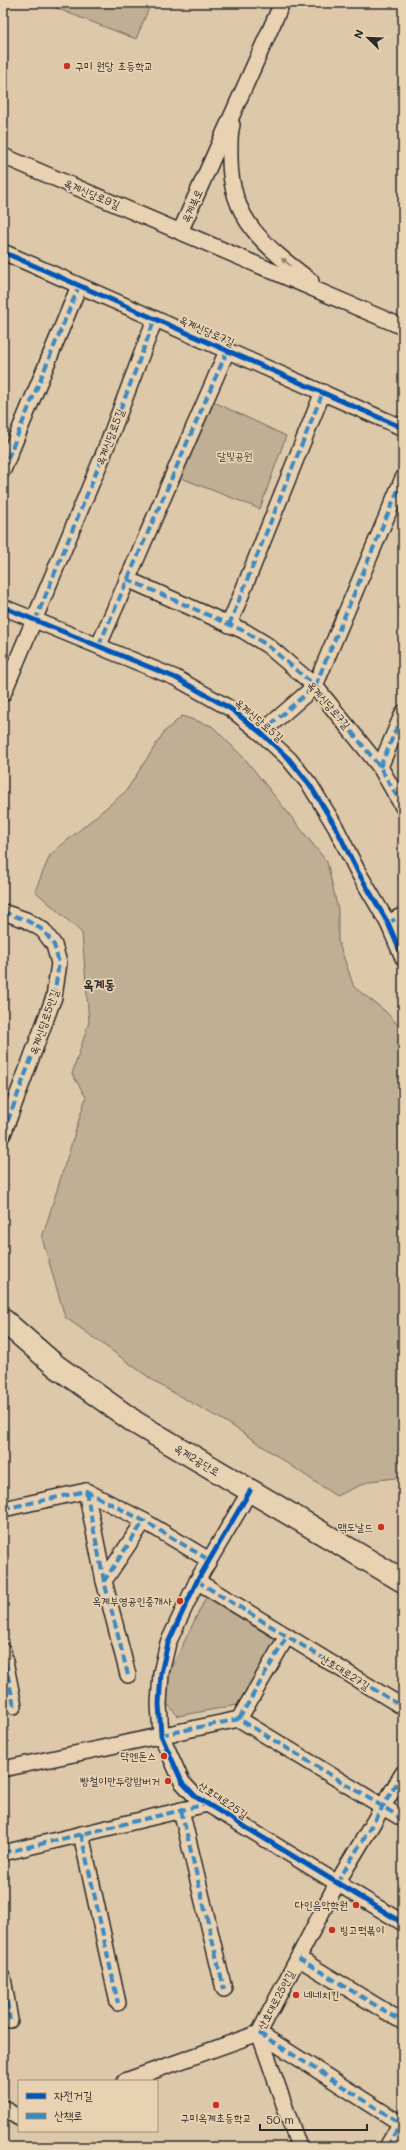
<svg xmlns="http://www.w3.org/2000/svg" width="406" height="2150" viewBox="0 0 406 2150" font-family="Mali,'Poor Story',sans-serif">
<style>
.green{fill:#c0ae95;stroke:#766c60}
.lines{fill:none;stroke-linecap:round;stroke-linejoin:round}
.street-casing{stroke:#2b2b2b;stroke-width:18}
.primary-casing{stroke:#2b2b2b;stroke-width:25}
.street{stroke:#e9d2b2;stroke-width:15}
.primary{stroke:#e9d2b2;stroke-width:22}
.quiet{stroke:#3a8ac2;stroke-width:4;stroke-dasharray:8 4;stroke-linecap:butt}
.cycleway-casing{stroke:#e9d2b2;stroke-width:8}
.cycleway{stroke:#0057b8;stroke-width:5}
.oneway{fill:#8a7e6e}
.poi-dot{fill:#c8321e;stroke:#e9d2b2;stroke-width:1.5}
.labels{text-anchor:middle;stroke-width:3.5;stroke-linejoin:round;paint-order:stroke}
.poi-label{font-size:11px;fill:#2b2b2b;stroke:#e9d2b2;text-anchor:end}
.street-label{font-size:11px;fill:#2b2b2b;stroke:#e9d2b2}
.park-label{font-size:11px;fill:#413f3b;stroke:#e9d2b2}
.quarter-label{font-size:13px;font-weight:bold;fill:#2b2b2b;stroke:#e9d2b2}
</style>
<rect width="100%" height="100%" fill="#dec8aa"/>
<filter id="ink" filterUnits="userSpaceOnUse"><feTurbulence type="fractalNoise" baseFrequency=".025" numOctaves="2"/><feDisplacementMap in="SourceGraphic" scale="8" xChannelSelector="R" yChannelSelector="G"/><feConvolveMatrix kernelMatrix="1 2 1 2 8 2 1 2 1" color-interpolation-filters="sRGB"/></filter>
<g filter="url(#ink)">
<g class="green">
<path d="M49,3h102l-15,36 -88,-34z"/>
<path d="M214,402l72,34 -26,73 -79,-31z"/>
<path d="M182,716l30,10 34,34 81,102 11,48v31l16,46 30,23 19,20v447l-33,4 -34,15 -108,-73 -70,-39 -93,-67 -23,-79 44,-141 -14,-23 17,-52 -7,-89 -47,-42 15,-36 76,-64 38,-59z"/>
<path d="M206,1597l70,43 -38,65 -60,11 -15,-17 5,-24z"/>
</g>
<g class="lines">
<defs>
<g id="street">
<path d="M232,125c-3,11 -2,22 -2,34 0,61 36,88 81,122"/>
<path d="M3,156l400,171"/>
<path d="M180,232l102,-229"/>
<path d="M3,252l400,176"/>
<path d="M3,470l76,-184"/>
<path d="M127,579l117,52 23,14 48,41 65,81 23,40"/>
<path d="M3,607l173,71 55,31 30,24 28,26 21,26 25,41 23,46 30,51 15,35"/>
<path d="M229,625l94,-233"/>
<path d="M99,645l128,-294"/>
<path d="M3,694l99,-236 53,-139"/>
<path d="M261,733l54,-47 88,-208"/>
<path d="M380,767l23,-54"/>
<path d="M3,912l23,8 17,10 11,15 5,18 -5,34 -51,137"/>
<path d="M388,923l15,-8"/>
<path d="M86,1491l18,90"/>
<path d="M250,1491l-53,90 -29,62 -7,30 -2,31 2,31 21,47 14,15 207,126"/>
<path d="M3,1509l83,-18 58,30 65,39"/>
<path d="M197,1581l206,126"/>
<path d="M3,1651l11,55"/>
<path d="M128,1675l-24,-94 40,-60"/>
<path d="M239,1719l48,-83"/>
<path d="M3,1769l236,-50 164,100"/>
<path d="M181,1810l43,179"/>
<path d="M81,1834l37,169"/>
<path d="M3,1853l204,-49"/>
<path d="M298,1958l105,64"/>
<path d="M3,1978l7,42"/>
<path d="M259,2033l141,90"/>
<path d="M259,2033l40,114"/>
<path d="M125,2081l134,-48 78,-150 66,-110"/>
<path d="M3,2108l16,10"/>
<path d="M387,2147l16,-28"/>
</g>
<path id="primary" d="M3,1320l53,46 80,57 267,158"/>
</defs>
<use href="#street" class="street-casing"/>
<use href="#primary" class="primary-casing"/>
<use href="#street" class="street"/>
<use href="#primary" class="primary"/>
<g class="quiet">
<path d="M3,470l76,-184"/>
<path d="M127,579l117,52 23,14 48,41 65,81 23,40"/>
<path d="M35,621l67,-163 53,-139"/>
<path d="M229,625l94,-233"/>
<path d="M99,645l128,-294"/>
<path d="M261,733l54,-47 88,-208"/>
<path d="M380,767l23,-54"/>
<path d="M3,912l23,8 17,10 11,15 5,18 -5,34 -51,137"/>
<path d="M388,923l15,-8"/>
<path d="M86,1491l18,90"/>
<path d="M3,1509l83,-18 58,30 65,39"/>
<path d="M197,1581l206,126"/>
<path d="M3,1651l11,55"/>
<path d="M128,1675l-24,-94 40,-60"/>
<path d="M239,1719l48,-83"/>
<path d="M161,1735l78,-16 164,100"/>
<path d="M181,1810l43,179"/>
<path d="M81,1834l37,169"/>
<path d="M3,1853l204,-49"/>
<path d="M337,1883l66,-110"/>
<path d="M298,1958l105,64"/>
<path d="M3,1978l7,42"/>
<path d="M259,2033l141,90"/>
<path d="M387,2147l16,-28"/>
</g>
<defs>
<g id="cycleway">
<path d="M3,252l400,176"/>
<path d="M3,607l173,71 55,31 30,24 28,26 21,26 25,41 23,46 30,51 15,35"/>
<path d="M250,1491l-53,90 -29,62 -7,30 -2,31 2,31 21,47 14,15 207,126"/>
</g>
</defs>
<use href="#cycleway" class="cycleway-casing"/>
<use href="#cycleway" class="cycleway"/>
</g>
<defs><path id="oneway-solid" d="M-6-.8H1V-3.2L6.5 0L1 3.2V.8H-6Z"/></defs>
<use class="oneway" href="#oneway-solid" transform="translate(286 262) rotate(-142)"/>
</g>
<g class="poi-dot">
<circle cx="67" cy="66" r="4"/>
<circle cx="381" cy="1527" r="4"/>
<circle cx="180" cy="1601" r="4"/>
<circle cx="164" cy="1756" r="4"/>
<circle cx="168" cy="1781" r="4"/>
<circle cx="356" cy="1905" r="4"/>
<circle cx="332" cy="1930" r="4"/>
<circle cx="296" cy="1995" r="4"/>
<circle cx="216" cy="2105" r="4"/>
</g>
<g class="labels">
<g class="poi-label">
<text x="75" y="70" text-anchor="start">구미 원당 초등학교</text>
<text x="373" y="1531">맥도날드</text>
<text x="172" y="1605">옥계부영공인중개사</text>
<text x="156" y="1760">닥엔돈스</text>
<text x="160" y="1785">빵철이만두랑밥버거</text>
<text x="348" y="1909">다인음악학원</text>
<text x="340" y="1934" text-anchor="start">빙고떡볶이</text>
<text x="304" y="1999" text-anchor="start">네네치킨</text>
<text x="216" y="2122" text-anchor="middle">구미옥계초등학교</text>
</g>
<g class="street-label">
<text transform="translate(92 194) rotate(23)" y="4">옥계신당로9길</text>
<text transform="translate(192 206) rotate(-66)" y="4">옥계북로</text>
<text transform="translate(207 331) rotate(24)" y="4">옥계신당로7길</text>
<text transform="translate(110 437) rotate(-69)" y="4">옥계신당로5길</text>
<text transform="translate(329 705) rotate(49)" y="4">옥계신당로7길</text>
<text transform="translate(259 720) rotate(40)" y="4">옥계신당로5길</text>
<text transform="translate(44 1022) rotate(-71)" y="4">옥계신당로5안길</text>
<text transform="translate(197 1460) rotate(31)" y="4">옥계2공단로</text>
<text transform="translate(345 1672) rotate(32)" y="4">산호대로27길</text>
<text transform="translate(223 1800) rotate(34)" y="4">산호대로25길</text>
<text transform="translate(276 2000) rotate(-62)" y="4">산호대로25안길</text>
</g>
<g class="park-label">
<text x="235" y="460">달빛공원</text>
</g>
<g class="quarter-label">
<text x="99" y="989">옥계동</text>
</g>
</g>
<rect width="406" height="2150" fill="none" stroke="#e9d2b2" stroke-width="16"/>
<rect x="8" y="8" width="390" height="2134" fill="none" stroke="#2b2b2b" stroke-width="1.5" filter="url(#ink)"/>
<rect x="18" y="2080" width="140" height="52" fill="#e9d2b2" stroke="#9d8f7c"/>
<rect x="26" y="2093" width="20" height="6" fill="#0057b8" stroke="#9d8f7c"/>
<text x="54" y="2100" font-size="12" fill="#2b2b2b">자전거길</text>
<rect x="26" y="2113" width="20" height="6" fill="#3a8ac2" stroke="#9d8f7c"/>
<text x="54" y="2120" font-size="12" fill="#2b2b2b">산책로</text>
<g transform="translate(368 38) rotate(293)" stroke="#e9d2b2" stroke-width="3" paint-order="stroke">
<path d="M0-3L7 15L0 10L-7 15Z" fill="#2b2b2b"/>
<text y="-6" font-size="11" font-weight="bold" text-anchor="middle" fill="#2b2b2b">N</text>
</g>
<path d="M260 2124v6h107v-6" fill="none" stroke="#2b2b2b" stroke-width="2"/>
<text x="266" y="2124" font-size="12" fill="#2b2b2b" stroke="#e9d2b2" stroke-width="3" paint-order="stroke">50 m</text>
</svg>
